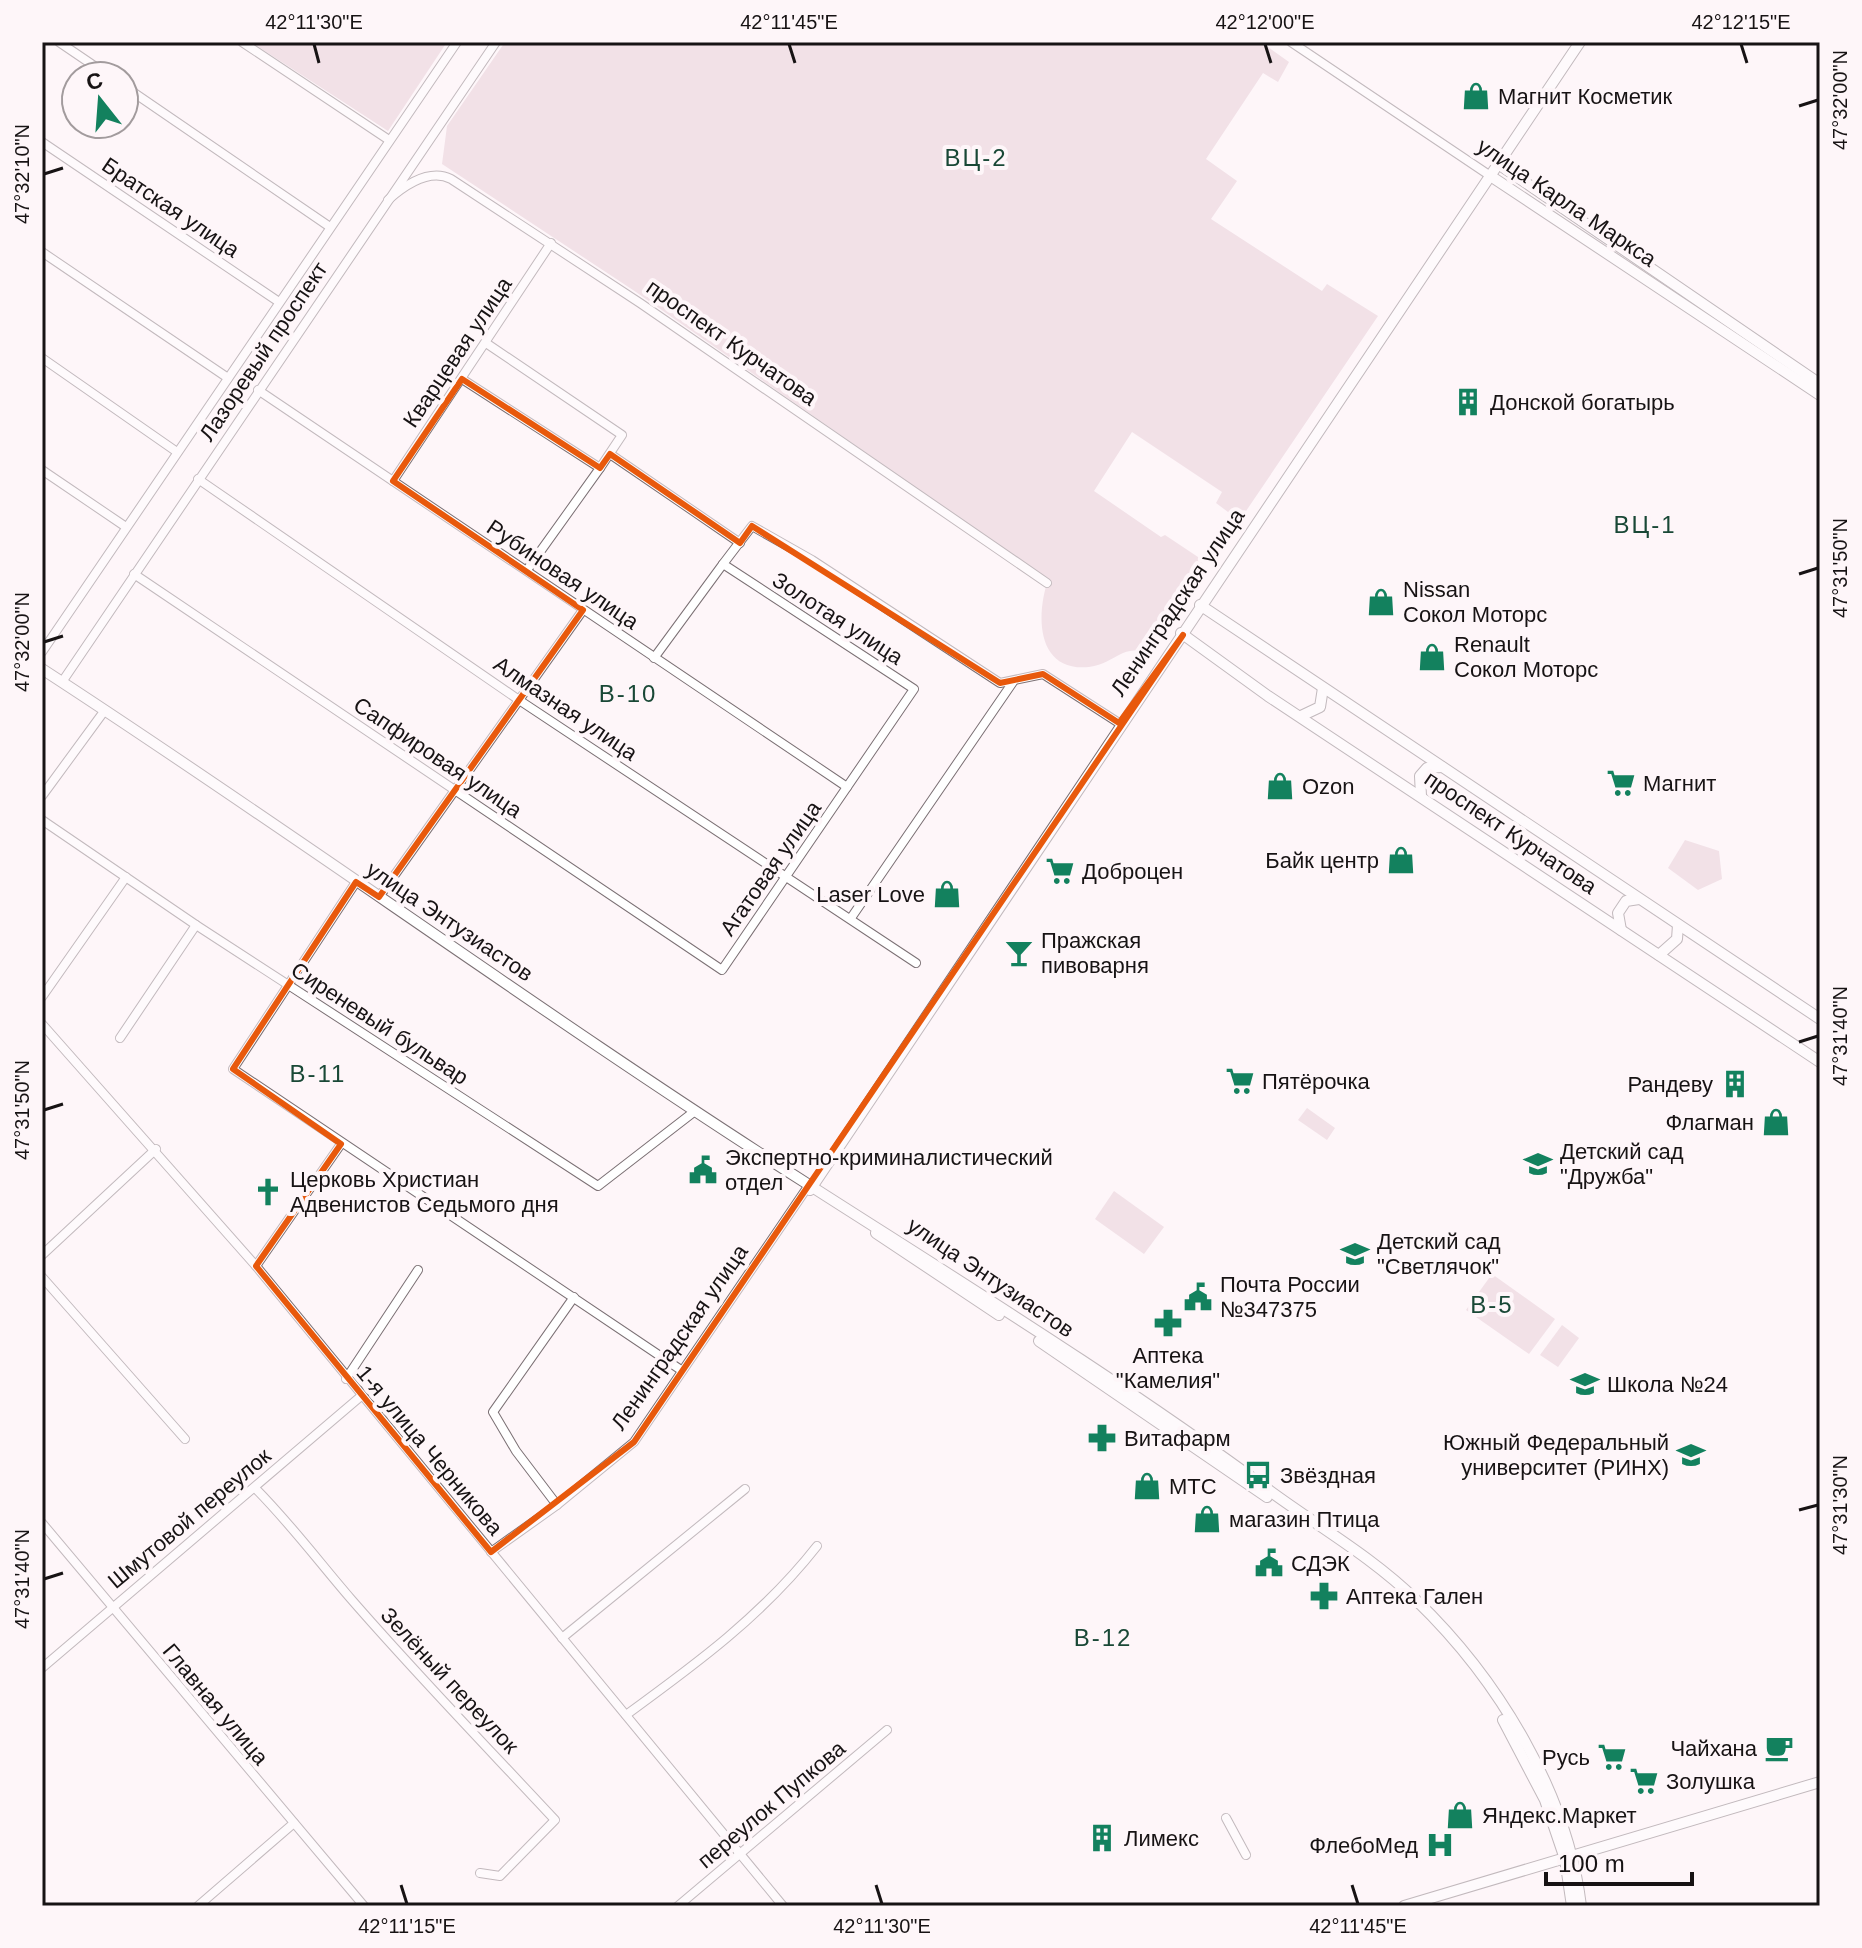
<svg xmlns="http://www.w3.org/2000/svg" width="1862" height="1948" viewBox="0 0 1862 1948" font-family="Arial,sans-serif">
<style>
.green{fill:#e4c8d1}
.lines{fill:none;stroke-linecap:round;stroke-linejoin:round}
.minor-casing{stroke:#7b7074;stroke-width:10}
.tertiary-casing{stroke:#7b7074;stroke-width:12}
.minor{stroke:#fff;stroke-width:8}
.tertiary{stroke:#fff;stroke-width:10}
.marked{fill:none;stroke:#e8590c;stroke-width:6;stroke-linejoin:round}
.ticks{fill:none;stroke:#171314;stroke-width:3}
.labels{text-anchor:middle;stroke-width:8;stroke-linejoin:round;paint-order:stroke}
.poi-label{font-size:22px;fill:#171314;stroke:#fef6f9;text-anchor:start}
.street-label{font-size:22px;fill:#171314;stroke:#fef6f9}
.neighbourhood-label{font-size:24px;letter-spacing:2px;fill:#194836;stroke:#fef6f9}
.neatline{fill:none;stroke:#171314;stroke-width:3}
.ticks-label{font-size:20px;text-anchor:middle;fill:#171314}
</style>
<rect width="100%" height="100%" fill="#fef6f9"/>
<g class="green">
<path d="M251,42h196l-59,89z"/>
<path d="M505,42h756l28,20 -11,20 -15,-9 -57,86 31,22 -26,38 111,72 5,-7 51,32 -134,198 -12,1 -16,-12 6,-11 -90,-60 -38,59 67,46 4,-2 36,24 4,14 -52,75c-9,3 -21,1 -30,5 -13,6 -19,12 -34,14 -53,5 -53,-52 -41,-87l-415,-290 -191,-126 5,-38z"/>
<path d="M1685,840l34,11 3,28 -24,11 -30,-22z"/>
<path d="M1307,1108l28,20 -8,12 -29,-20z"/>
<path d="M1114,1191l50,36 -20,27 -49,-35z"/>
<path d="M1492,1274l63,45 -26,35 -63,-44z"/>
<path d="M1562,1325l17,13 -21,29 -18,-12z"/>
</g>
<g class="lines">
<defs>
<g id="minor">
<path d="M59,42l50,34"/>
<path d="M242,42l147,98"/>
<path d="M1291,42l198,133"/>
<path d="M124,86l206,141"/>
<path d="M42,142l237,160"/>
<path d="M388,200c17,-15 41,-32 63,-21l189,124 407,280"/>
<path d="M42,252l186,126"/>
<path d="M486,343l136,92 -22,33"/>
<path d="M42,358l135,94"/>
<path d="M462,379l138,89 -73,102"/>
<path d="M258,390l589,397"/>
<path d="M610,454l130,89"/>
<path d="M42,470l84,57"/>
<path d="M198,479l321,221 397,263"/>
<path d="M393,481l158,-238"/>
<path d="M134,574l588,396 192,-281 -191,-125 29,-38 60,34 188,123 43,-9 76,49"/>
<path d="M42,652l415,-610"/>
<path d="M654,658l69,-94"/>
<path d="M62,682l434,-640"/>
<path d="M42,796l63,-86"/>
<path d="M42,820l154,105 402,261 97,-75"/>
<path d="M356,882l-123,187 448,301"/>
<path d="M379,897l204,-287"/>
<path d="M851,918l162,-236"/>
<path d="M42,997l84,-120"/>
<path d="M42,1024l214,242 527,640"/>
<path d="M120,1038l76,-113"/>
<path d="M42,1255l114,-106"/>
<path d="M256,1266l85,-122"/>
<path d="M42,1277l143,162"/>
<path d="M346,1379l72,-109"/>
<path d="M255,1488c35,35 64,74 96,111 66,76 136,148 204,221l-55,56 -20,-3"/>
<path d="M557,1505l-41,-54 -23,-39 81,-115"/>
<path d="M42,1523l322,383"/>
<path d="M491,1552l66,-47 77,-63 175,-257"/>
<path d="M562,1638l183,-149"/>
<path d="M42,1668l318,-271"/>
<path d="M626,1715c70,-51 137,-100 191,-169"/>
<path d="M1226,1818l20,37"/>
<path d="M198,1906l96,-83"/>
<path d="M678,1906l209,-176"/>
</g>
<g id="tertiary">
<path d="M1497,163l323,221"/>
<path d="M1489,175l331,220"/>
<path d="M1200,605l620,414"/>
<path d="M1181,633l87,63 552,366"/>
<path d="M42,669c257,167 505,349 764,514 156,100 315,198 464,308 49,36 102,66 146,109 82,79 151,192 165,306"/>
<path d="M1301,716l19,-9 3,-19"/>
<path d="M1421,796l-1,-20 7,-8 15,-1"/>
<path d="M1621,930l-3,-17 8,-12 13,-2"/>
<path d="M1659,955l18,-16 1,-14"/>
<path d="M810,1190l770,-1148"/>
<path d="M876,1233l123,82"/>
<path d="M1039,1341l228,156"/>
<path d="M1503,1720l42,80 20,59 7,47"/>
<path d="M1404,1906l416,-124"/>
</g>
</defs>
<use href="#minor" class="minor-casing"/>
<use href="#tertiary" class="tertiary-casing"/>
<use href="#minor" class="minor"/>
<use href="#tertiary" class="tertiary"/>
</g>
<path d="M0 0H1862V1948H0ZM462,379l138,89 10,-14 130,89 12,-17 248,157 43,-9 76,49 64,-88 -549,807 -143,110 -235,-286 85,-122 -108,-75 123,-187 23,15 204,-287 -190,-129z" fill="#fef6f9" fill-opacity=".55" fill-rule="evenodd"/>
<path class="marked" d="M462,379l138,89 10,-14 130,89 12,-17 248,157 43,-9 76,49 64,-88 -549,807 -143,110 -235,-286 85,-122 -108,-75 123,-187 23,15 204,-287 -190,-129z"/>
<path class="ticks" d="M314,44l5,19M789,44l6,19M1265,44l6,19M1741,44l6,19M1799,106l19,-6M44,174l19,-6M1799,574l19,-6M44,642l19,-6M1799,1042l19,-6M44,1110l19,-6M1799,1510l19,-5M44,1579l19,-6M401,1885l6,19M876,1885l6,19M1352,1885l6,19"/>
<defs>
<symbol id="shop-bare" viewBox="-9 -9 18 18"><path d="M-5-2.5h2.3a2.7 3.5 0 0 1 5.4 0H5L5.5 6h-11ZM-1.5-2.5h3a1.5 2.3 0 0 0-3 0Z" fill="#13815e" stroke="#fef6f9" stroke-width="2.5" paint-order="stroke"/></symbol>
<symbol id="building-bare" viewBox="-9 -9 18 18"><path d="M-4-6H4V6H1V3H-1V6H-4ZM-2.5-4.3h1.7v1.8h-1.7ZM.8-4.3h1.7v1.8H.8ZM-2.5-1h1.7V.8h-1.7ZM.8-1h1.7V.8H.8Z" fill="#13815e" stroke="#fef6f9" stroke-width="2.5" paint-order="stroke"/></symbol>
<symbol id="supermarket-bare" viewBox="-9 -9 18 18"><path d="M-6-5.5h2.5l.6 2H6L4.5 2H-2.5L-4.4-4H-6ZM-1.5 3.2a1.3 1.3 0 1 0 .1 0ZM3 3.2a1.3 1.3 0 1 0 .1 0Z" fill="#13815e" stroke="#fef6f9" stroke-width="2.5" paint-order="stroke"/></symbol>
<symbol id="bar-bare" viewBox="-9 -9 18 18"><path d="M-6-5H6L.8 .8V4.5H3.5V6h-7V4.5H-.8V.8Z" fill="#13815e" stroke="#fef6f9" stroke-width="2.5" paint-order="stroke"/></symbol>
<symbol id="school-bare" viewBox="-9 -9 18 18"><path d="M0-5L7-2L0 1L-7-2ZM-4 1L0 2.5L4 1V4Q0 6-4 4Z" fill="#13815e" stroke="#fef6f9" stroke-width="2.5" paint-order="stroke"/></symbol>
<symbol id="civic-bare" viewBox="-9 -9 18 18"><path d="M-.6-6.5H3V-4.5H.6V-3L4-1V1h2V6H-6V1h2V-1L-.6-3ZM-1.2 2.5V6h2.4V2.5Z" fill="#13815e" stroke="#fef6f9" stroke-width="2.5" paint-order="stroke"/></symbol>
<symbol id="church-bare" viewBox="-9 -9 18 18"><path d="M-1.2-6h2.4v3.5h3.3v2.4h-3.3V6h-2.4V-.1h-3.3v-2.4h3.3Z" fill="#13815e" stroke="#fef6f9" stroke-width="2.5" paint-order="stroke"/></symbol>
<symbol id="pharmacy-bare" viewBox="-9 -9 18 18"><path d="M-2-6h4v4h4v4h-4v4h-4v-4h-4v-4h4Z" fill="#13815e" stroke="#fef6f9" stroke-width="2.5" paint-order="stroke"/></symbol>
<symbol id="university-bare" viewBox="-9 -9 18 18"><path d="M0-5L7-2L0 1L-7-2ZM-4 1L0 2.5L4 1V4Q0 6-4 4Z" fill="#13815e" stroke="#fef6f9" stroke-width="2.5" paint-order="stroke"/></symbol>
<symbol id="bus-bare" viewBox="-9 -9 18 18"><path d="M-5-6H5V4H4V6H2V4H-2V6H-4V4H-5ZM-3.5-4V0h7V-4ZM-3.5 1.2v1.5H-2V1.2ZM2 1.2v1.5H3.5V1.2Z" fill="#13815e" stroke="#fef6f9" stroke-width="2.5" paint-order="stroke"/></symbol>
<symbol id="cafe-bare" viewBox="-9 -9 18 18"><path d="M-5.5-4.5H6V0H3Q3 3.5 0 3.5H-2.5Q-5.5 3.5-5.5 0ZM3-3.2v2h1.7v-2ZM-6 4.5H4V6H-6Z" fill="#13815e" stroke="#fef6f9" stroke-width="2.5" paint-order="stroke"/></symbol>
<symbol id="hospital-bare" viewBox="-9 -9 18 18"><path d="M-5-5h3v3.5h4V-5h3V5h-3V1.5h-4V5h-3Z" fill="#13815e" stroke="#fef6f9" stroke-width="2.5" paint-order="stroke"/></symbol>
</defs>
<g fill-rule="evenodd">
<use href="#shop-bare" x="1456" y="76" width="40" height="40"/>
<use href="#building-bare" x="1448" y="382" width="40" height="40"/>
<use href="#shop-bare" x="1361" y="582" width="40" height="40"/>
<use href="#shop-bare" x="1412" y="637" width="40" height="40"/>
<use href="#supermarket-bare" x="1601" y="763" width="40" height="40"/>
<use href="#shop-bare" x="1260" y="766" width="40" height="40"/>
<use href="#shop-bare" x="1381" y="840" width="40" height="40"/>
<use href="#supermarket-bare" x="1040" y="851" width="40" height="40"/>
<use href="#shop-bare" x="927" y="874" width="40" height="40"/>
<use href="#bar-bare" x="999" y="933" width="40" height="40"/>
<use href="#supermarket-bare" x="1220" y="1061" width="40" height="40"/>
<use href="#building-bare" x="1715" y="1064" width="40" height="40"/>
<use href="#shop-bare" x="1756" y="1102" width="40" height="40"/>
<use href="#school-bare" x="1518" y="1144" width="40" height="40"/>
<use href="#civic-bare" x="683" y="1150" width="40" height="40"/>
<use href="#church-bare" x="248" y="1172" width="40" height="40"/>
<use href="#school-bare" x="1335" y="1234" width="40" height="40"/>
<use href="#civic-bare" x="1178" y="1277" width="40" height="40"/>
<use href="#pharmacy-bare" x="1148" y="1303" width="40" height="40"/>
<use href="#school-bare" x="1565" y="1364" width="40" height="40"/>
<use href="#pharmacy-bare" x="1082" y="1418" width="40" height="40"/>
<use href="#university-bare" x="1671" y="1435" width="40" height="40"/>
<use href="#bus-bare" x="1238" y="1455" width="40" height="40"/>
<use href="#shop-bare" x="1127" y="1466" width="40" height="40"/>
<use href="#shop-bare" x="1187" y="1499" width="40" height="40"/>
<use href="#civic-bare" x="1249" y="1543" width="40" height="40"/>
<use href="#pharmacy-bare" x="1304" y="1576" width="40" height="40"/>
<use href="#cafe-bare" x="1759" y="1728" width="40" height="40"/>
<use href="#supermarket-bare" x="1592" y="1737" width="40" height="40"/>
<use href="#supermarket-bare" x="1624" y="1761" width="40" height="40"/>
<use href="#shop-bare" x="1440" y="1795" width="40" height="40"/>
<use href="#building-bare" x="1082" y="1818" width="40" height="40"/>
<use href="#hospital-bare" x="1420" y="1825" width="40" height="40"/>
</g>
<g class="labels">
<g class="poi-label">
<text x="1498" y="104">Магнит Косметик</text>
<text x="1490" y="410">Донской богатырь</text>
<text x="1403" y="597">Nissan<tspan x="1403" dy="25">Сокол Моторс</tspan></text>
<text x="1454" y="652">Renault<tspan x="1454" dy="25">Сокол Моторс</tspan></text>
<text x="1643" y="791">Магнит</text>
<text x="1302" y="794">Ozon</text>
<text x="1379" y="868" text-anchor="end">Байк центр</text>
<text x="1082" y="879">Доброцен</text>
<text x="925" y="902" text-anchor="end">Laser Love</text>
<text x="1041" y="948">Пражская<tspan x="1041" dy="25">пивоварня</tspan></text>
<text x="1262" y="1089">Пятёрочка</text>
<text x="1713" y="1092" text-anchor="end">Рандеву</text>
<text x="1754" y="1130" text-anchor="end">Флагман</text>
<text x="1560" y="1159">Детский сад<tspan x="1560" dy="25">"Дружба"</tspan></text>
<text x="725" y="1165">Экспертно-криминалистический<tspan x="725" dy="25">отдел</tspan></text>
<text x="290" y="1187">Церковь Христиан<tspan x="290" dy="25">Адвенистов Седьмого дня</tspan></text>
<text x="1377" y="1249">Детский сад<tspan x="1377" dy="25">"Светлячок"</tspan></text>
<text x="1220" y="1292">Почта России<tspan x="1220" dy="25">№347375</tspan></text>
<text x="1168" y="1363" text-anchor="middle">Аптека<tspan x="1168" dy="25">"Камелия"</tspan></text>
<text x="1607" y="1392">Школа №24</text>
<text x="1124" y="1446">Витафарм</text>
<text x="1669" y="1450" text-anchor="end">Южный Федеральный<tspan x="1669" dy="25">университет (РИНХ)</tspan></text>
<text x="1280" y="1483">Звёздная</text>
<text x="1169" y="1494">МТС</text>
<text x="1229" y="1527">магазин Птица</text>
<text x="1291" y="1571">СДЭК</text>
<text x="1346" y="1604">Аптека Гален</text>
<text x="1757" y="1756" text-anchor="end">Чайхана</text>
<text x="1590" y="1765" text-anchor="end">Русь</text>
<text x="1666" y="1789">Золушка</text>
<text x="1482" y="1823">Яндекс.Маркет</text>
<text x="1124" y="1846">Лимекс</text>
<text x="1418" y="1853" text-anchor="end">ФлебоМед</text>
</g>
<g class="street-label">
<text transform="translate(1567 202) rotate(34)" y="8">улица Карла Маркса</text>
<text transform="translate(171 207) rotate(34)" y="8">Братская улица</text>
<text transform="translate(732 342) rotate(35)" y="8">проспект Курчатова</text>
<text transform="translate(263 351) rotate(-56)" y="8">Лазоревый проспект</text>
<text transform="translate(457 352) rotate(-56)" y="8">Кварцевая улица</text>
<text transform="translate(563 574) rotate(34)" y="8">Рубиновая улица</text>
<text transform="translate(1177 602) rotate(-56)" y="8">Ленинградская улица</text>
<text transform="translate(838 618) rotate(33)" y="8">Золотая улица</text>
<text transform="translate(566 708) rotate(34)" y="8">Алмазная улица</text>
<text transform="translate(438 757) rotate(34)" y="8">Сапфировая улица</text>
<text transform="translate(1511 832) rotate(34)" y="8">проспект Курчатова</text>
<text transform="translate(770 868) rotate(-55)" y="8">Агатовая улица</text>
<text transform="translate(450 921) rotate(34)" y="8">улица Энтузиастов</text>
<text transform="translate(380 1023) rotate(33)" y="8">Сиреневый бульвар</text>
<text transform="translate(991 1277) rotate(34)" y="8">улица Энтузиастов</text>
<text transform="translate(679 1337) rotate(-55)" y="8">Ленинградская улица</text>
<text transform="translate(430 1450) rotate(50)" y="8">1-я улица Черникова</text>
<text transform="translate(189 1518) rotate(-40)" y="8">Шмутовой переулок</text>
<text transform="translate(450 1680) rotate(47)" y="8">Зелёный переулок</text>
<text transform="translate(216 1704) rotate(50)" y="8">Главная улица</text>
<text transform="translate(771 1804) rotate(-40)" y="8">переулок Пупкова</text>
</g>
<g class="neighbourhood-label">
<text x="976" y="166">ВЦ-2</text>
<text x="1645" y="533">ВЦ-1</text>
<text x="628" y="702">В-10</text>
<text x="318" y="1082">В-11</text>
<text x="1492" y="1313">В-5</text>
<text x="1103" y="1646">В-12</text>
</g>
</g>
<rect width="1862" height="1948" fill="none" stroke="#fef6f9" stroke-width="88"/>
<g transform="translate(100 100) rotate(343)"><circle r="38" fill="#fef6f9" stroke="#a29b9d" stroke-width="2"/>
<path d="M0-6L14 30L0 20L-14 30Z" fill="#13815e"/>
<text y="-12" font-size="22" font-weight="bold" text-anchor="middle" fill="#171314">С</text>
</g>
<path d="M1546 1872v12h146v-12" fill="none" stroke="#171314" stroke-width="4"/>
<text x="1558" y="1872" font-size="24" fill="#171314" stroke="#fef6f9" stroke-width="6" paint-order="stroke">100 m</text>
<rect x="44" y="44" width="1774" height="1860" class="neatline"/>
<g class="ticks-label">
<text x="314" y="29">42°11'30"E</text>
<text x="789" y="29">42°11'45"E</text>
<text x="1265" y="29">42°12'00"E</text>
<text x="1741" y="29">42°12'15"E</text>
<text transform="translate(1840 100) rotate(-90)" y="7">47°32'00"N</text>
<text transform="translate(22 174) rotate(-90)" y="7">47°32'10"N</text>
<text transform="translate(1840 568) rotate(-90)" y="7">47°31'50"N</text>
<text transform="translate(22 642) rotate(-90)" y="7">47°32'00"N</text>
<text transform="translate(1840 1036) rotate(-90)" y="7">47°31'40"N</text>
<text transform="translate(22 1110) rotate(-90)" y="7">47°31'50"N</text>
<text transform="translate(1840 1505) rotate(-90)" y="7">47°31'30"N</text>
<text transform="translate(22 1579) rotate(-90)" y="7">47°31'40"N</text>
<text x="407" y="1933">42°11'15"E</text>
<text x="882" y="1933">42°11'30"E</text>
<text x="1358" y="1933">42°11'45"E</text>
</g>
</svg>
